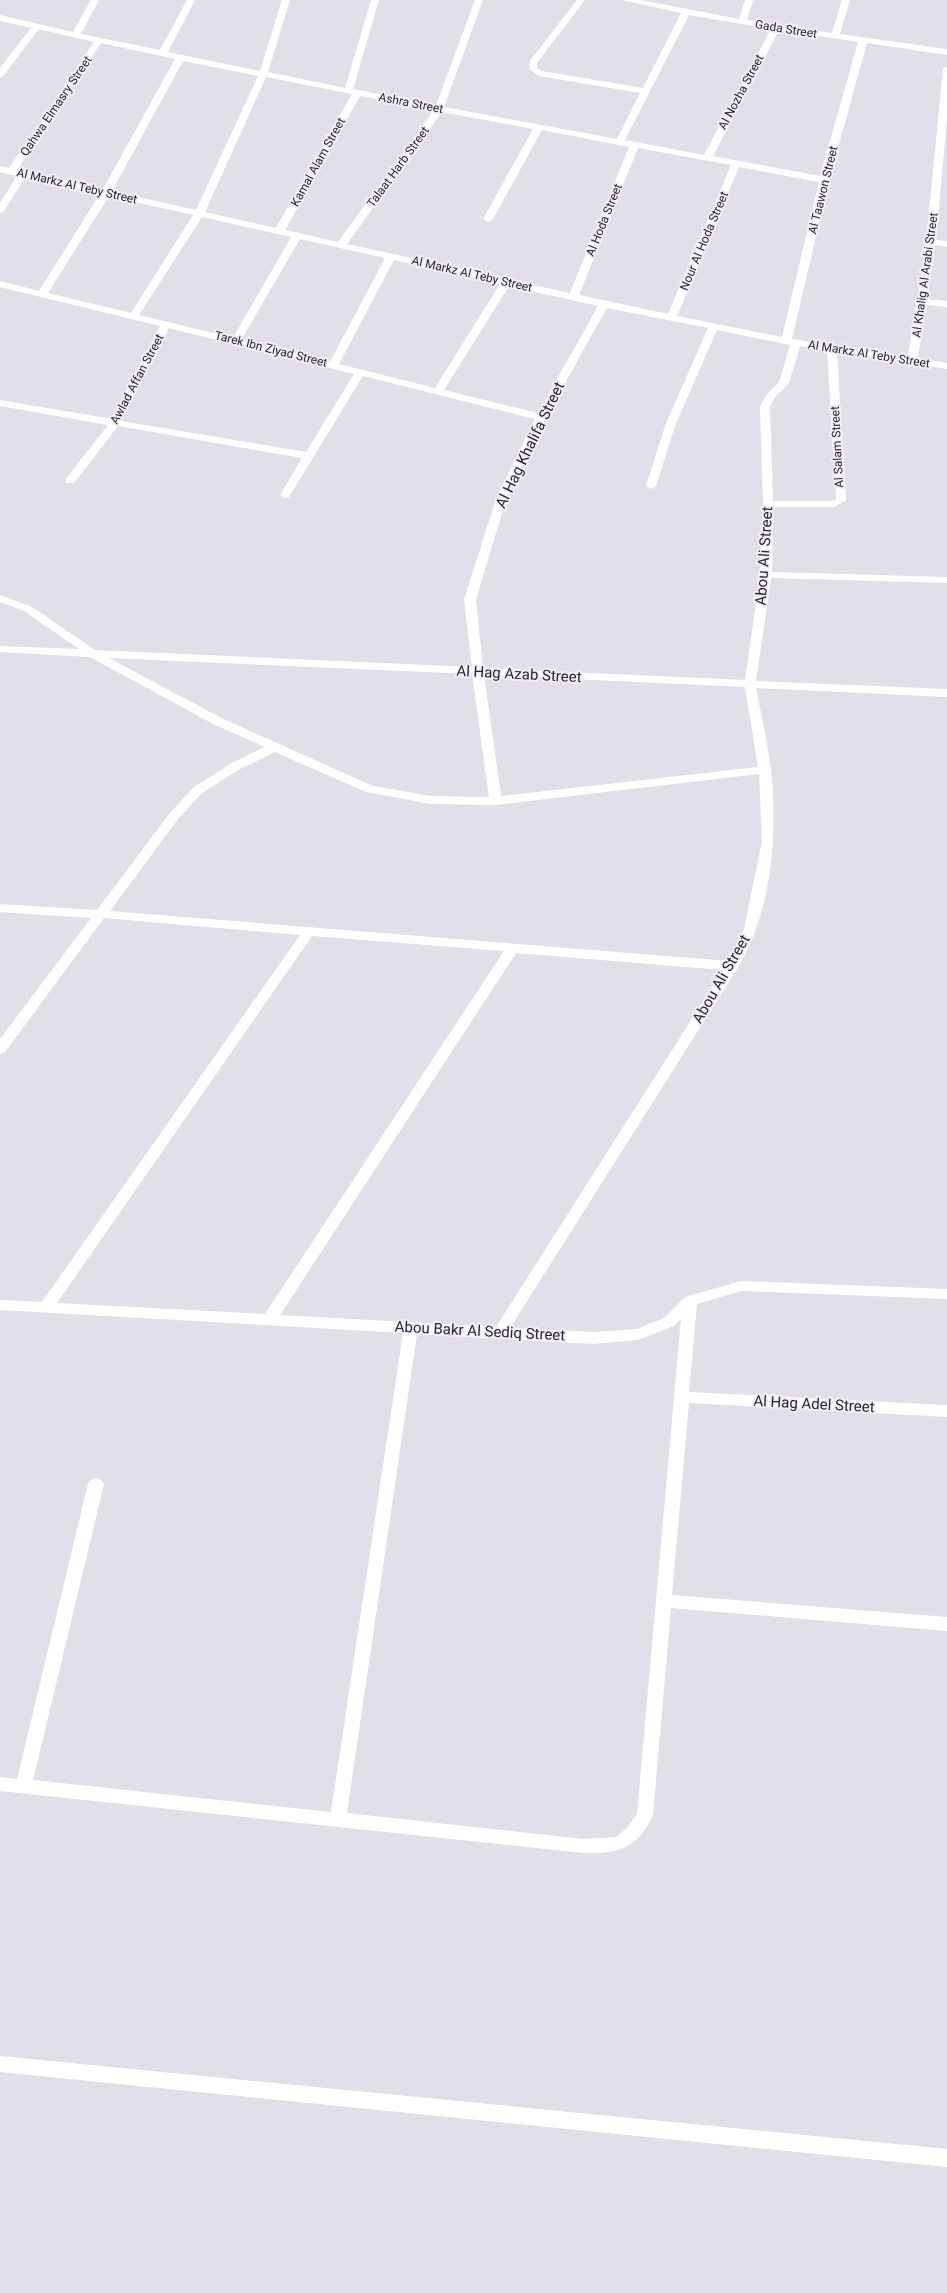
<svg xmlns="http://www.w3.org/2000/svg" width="947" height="2293" viewBox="0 0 947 2293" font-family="Roboto,sans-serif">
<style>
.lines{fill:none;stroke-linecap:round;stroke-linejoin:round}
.minor{fill:#fff;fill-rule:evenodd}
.labels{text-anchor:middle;stroke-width:4;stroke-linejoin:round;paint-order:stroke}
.far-street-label{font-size:12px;fill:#2c2236;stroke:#f1eff5}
.street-label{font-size:15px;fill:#2c2236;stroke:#f1eff5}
</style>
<rect width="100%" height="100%" fill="#e2dfe8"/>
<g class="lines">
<g class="minor">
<path d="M91,0h8l-18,34 79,16 27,-50h8l-27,52 92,19 22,-71h8l-22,72 77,16 26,-88h8l-26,89 83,16 39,-105h8l-39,107 173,32 23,-46 -101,-17 -10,-7 1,-8 47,-61h8l-48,63v5l5,3 101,17 38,-75 -59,-13h18l99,19 6,-19h8l-6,20 85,13 10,-33h8l-10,34 107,15v6l-80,-12 -38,137 -37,159 116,18 18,-115 17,-173 4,-3v52l-11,122 11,1v6l-12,-2 -8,54 20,2v6l-21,-2 -8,53 29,5v6l-110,-17 9,148 -12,7h-61l-1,65 175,5v6l-176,-5 -15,103 191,8v8l-191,-9c5,27 12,55 15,82 7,66 1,141 -34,199l-227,359 83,4 44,-3 27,-11 21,-21 56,-16 206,8v10l-206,-8 -44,13 -8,88 258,13v12l-258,-14 -17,192 275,22v14l-276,-23 -18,207c-16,34 -34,39 -69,38l-584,-62v-14l17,2 71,-295 3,-4 5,-2 5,2 3,4 -71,296 298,32 72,-479 -403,-23v-10l42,2 258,-367 -196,-17 -99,134 -5,2v-15l91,-121 -91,-6v-8l97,6 73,-97 24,-26 38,-24 33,-16 -50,-22 -125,-68 -90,-5v-6l79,3 -55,-38 -24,-9v-7l32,12 63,43 377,17 -8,-67 32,-101 39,-80 -172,-43 -74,121 -4,1 -5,-3 22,-37 -184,-32 -44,57h-8v-4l42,-54 -108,-19v-6l112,19 48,-93 -160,-39v-6l39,10 61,-97 -75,-16 -22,34 -3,1v-10l17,-27 -17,-4v-6l9,2 85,-126 -55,-13 -36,47 -3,1v-9l31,-40 -31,-7v-6l73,17zM689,15l82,14 -67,126 -79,-15zM779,30l79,12 -38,134 -107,-20zM101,43l74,16 -72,130 -86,-19zM183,61l75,15 -62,134 -84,-19zM266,77l86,17 -76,134 -71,-16zM360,96l74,14 -96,132 -53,-12zM442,112l91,17 -50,90 5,3 5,-3 49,-89 87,17 -59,146 -223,-49zM638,148l93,17 -63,149 -89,-19zM739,167l80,15 -37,155 -105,-21zM109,196l84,19 -62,98 -83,-20zM202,217l89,20 -58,101 -94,-23zM300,239l85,19 -55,104 -89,-22zM394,260l106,24 -65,104 -96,-24zM509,286l89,20 -60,107 -94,-23zM607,308l101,20 -43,98 -19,60 5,3 5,-3 19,-60 42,-96 73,15 -11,37 -12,12 -7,13 3,97 -3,71 -15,105 -262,-12 -7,-68 30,-101 40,-82zM169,328l185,46 -48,78 -185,-31zM800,346l27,4 9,149 -4,2h-59l-3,-94 5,-10 14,-14zM109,658l363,16 17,123 -58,-1 -58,-10 -150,-67zM484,675l261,12 13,80 -257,29zM275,752l91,40 65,12 65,1 263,-31 3,67 -18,88 -16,32 -618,-50 68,-92 24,-26 38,-24zM312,936l192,15 -239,363 -208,-11zM516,953l207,17 -227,357 -216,-12zM681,1319l-44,495 -10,14 -11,9 -32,2 -237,-26 70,-479 176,10 45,-4 36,-14z"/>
<path d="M0,2056l947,93v18l-947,-95z"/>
</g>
</g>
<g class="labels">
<g class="far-street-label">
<text transform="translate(786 29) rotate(9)" y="4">Gada Street</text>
<text transform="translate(741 92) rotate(-62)" y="4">Al Nozha Street</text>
<text transform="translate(411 103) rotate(11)" y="4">Ashra Street</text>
<text transform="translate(56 106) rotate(-56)" y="4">Qahwa Elmasry Street</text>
<text transform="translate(318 162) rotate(-61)" y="4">Kamal Alam Street</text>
<text transform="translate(398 167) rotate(-54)" y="4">Talaat Harb Street</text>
<text transform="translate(77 186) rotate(13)" y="4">Al Markz Al Teby Street</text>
<text transform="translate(823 190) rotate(-76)" y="4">Al Taawon Street</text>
<text transform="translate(604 220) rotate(-68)" y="4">Al Hoda Street</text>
<text transform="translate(704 241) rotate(-67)" y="4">Nour Al Hoda Street</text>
<text transform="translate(472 274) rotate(13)" y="4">Al Markz Al Teby Street</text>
<text transform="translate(925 275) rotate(-82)" y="4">Al Khalig Al Arabi Street</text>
<text transform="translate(271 349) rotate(14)" y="4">Tarek Ibn Ziyad Street</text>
<text transform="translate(869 354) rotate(9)" y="4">Al Markz Al Teby Street</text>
<text transform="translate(137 379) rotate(-62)" y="4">Awlad Affan Street</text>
<text transform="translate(837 447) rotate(-93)" y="4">Al Salam Street</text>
</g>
<g class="street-label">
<text transform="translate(530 445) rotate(-64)" y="5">Al Hag Khalifa Street</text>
<text transform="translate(764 556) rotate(-86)" y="5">Abou Ali Street</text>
<text transform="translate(519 674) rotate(3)" y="5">Al Hag Azab Street</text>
<text transform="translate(721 979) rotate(-60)" y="5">Abou Ali Street</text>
<text transform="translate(480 1331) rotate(3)" y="5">Abou Bakr Al Sediq Street</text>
<text transform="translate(814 1404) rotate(3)" y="5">Al Hag Adel Street</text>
</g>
</g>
</svg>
